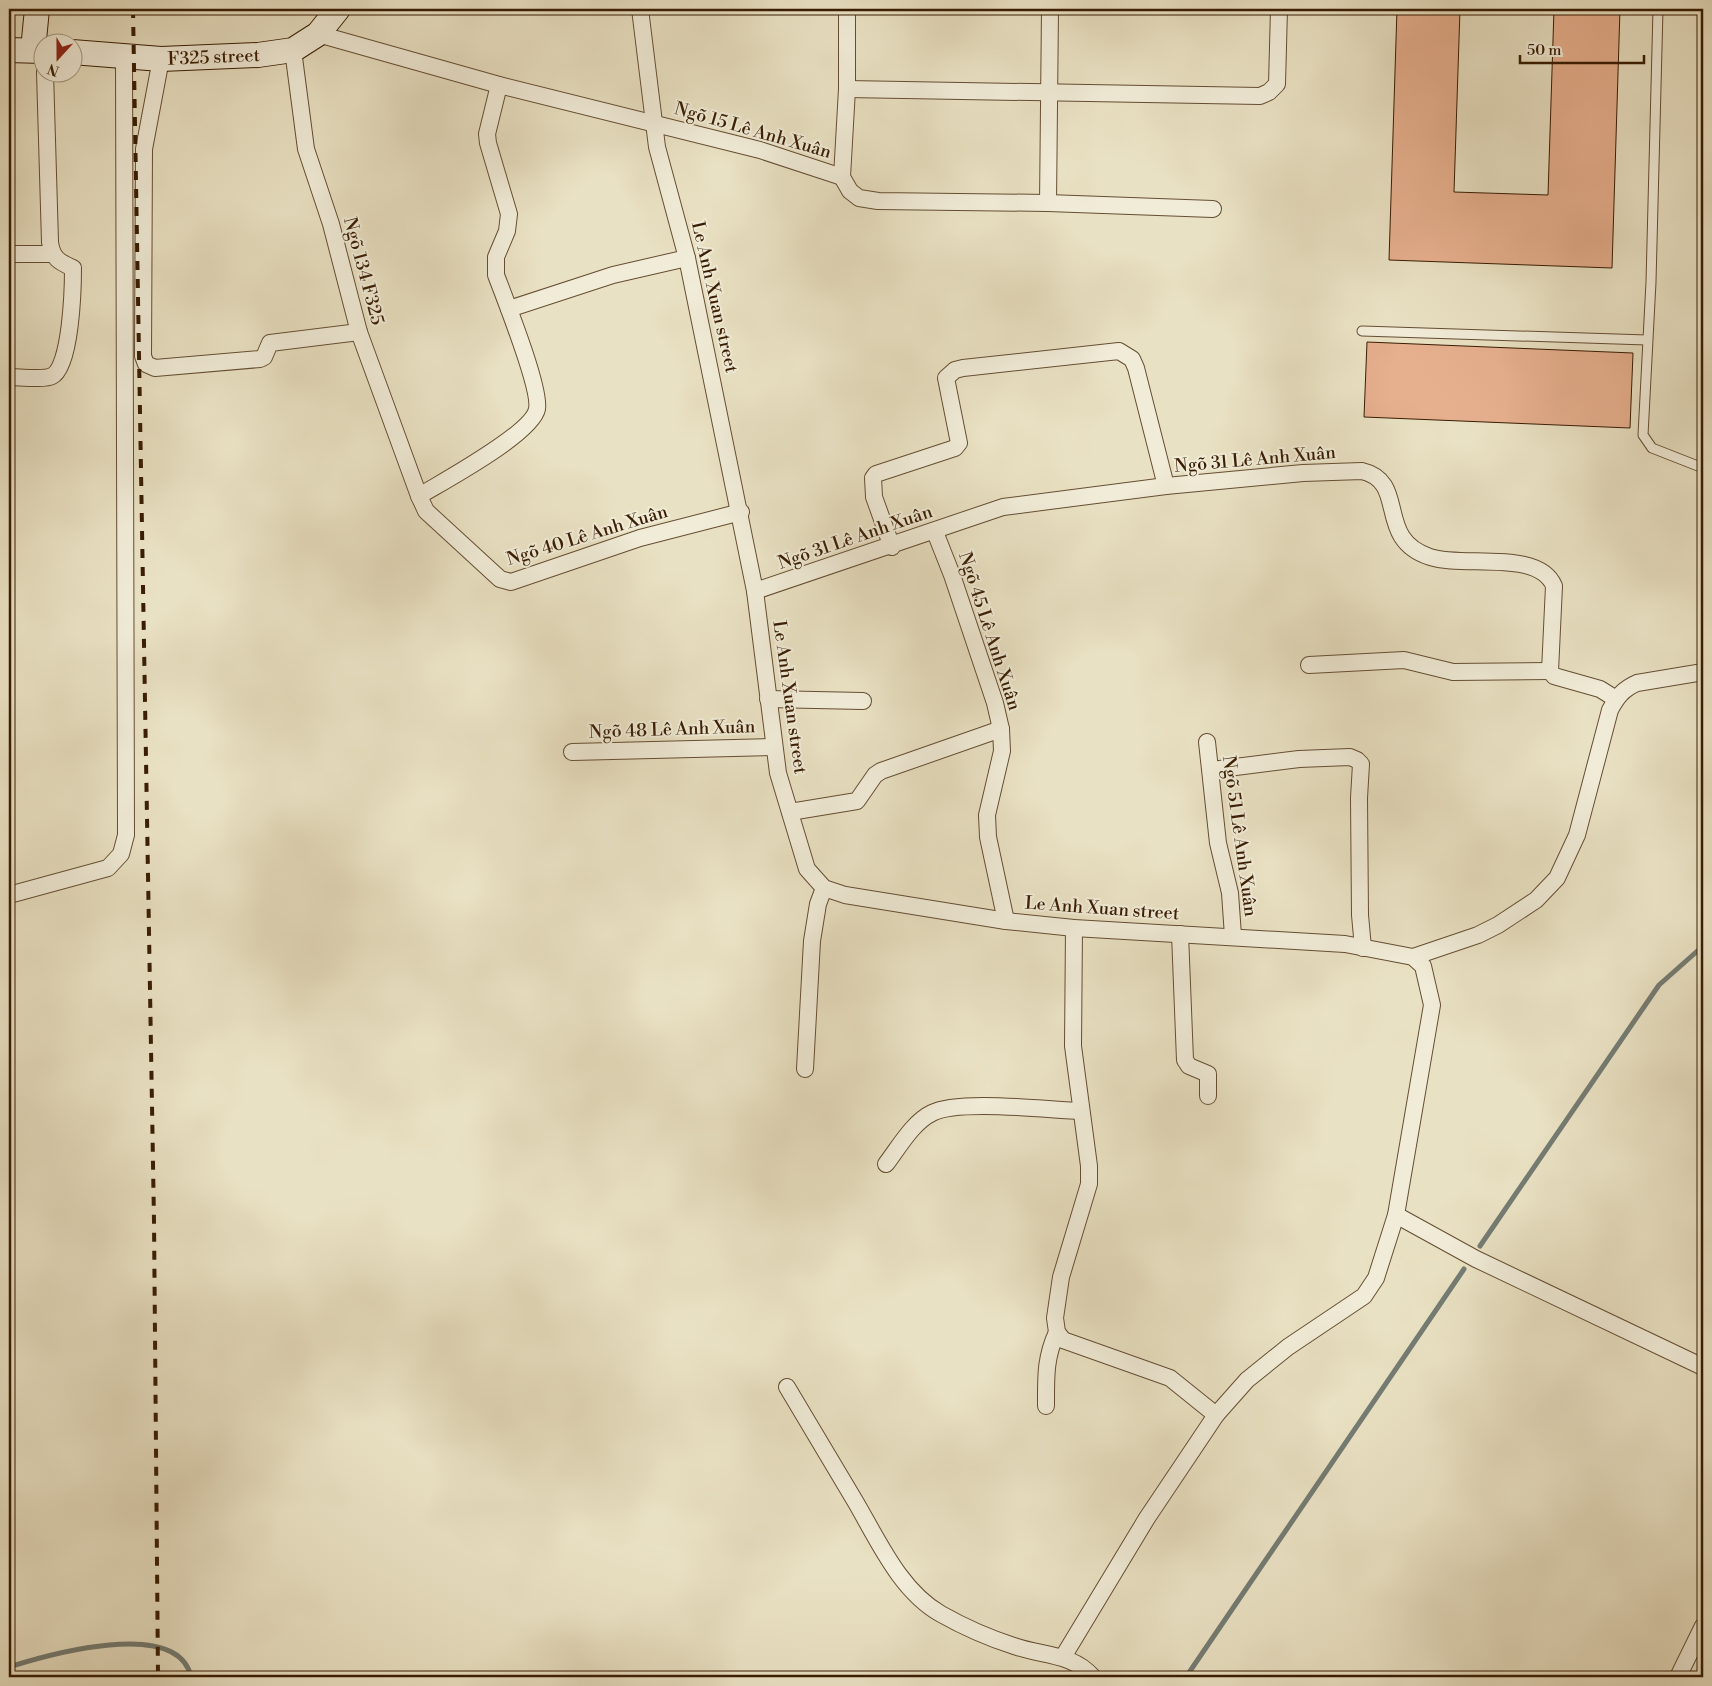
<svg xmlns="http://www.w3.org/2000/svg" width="1712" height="1686" viewBox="0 0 1712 1686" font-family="'Libre Bodoni',serif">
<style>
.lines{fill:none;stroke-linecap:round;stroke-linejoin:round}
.stream{stroke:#747c73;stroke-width:5}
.building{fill:#e6af8e;stroke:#391d03}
.lane-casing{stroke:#654e33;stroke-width:11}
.street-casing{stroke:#654e33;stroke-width:18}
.secondary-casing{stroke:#391d03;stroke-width:26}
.lane{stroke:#f1ecd8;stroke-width:9}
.street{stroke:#f1ecd8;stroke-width:16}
.secondary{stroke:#f1ecd8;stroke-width:24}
.rail{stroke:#391d03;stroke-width:4;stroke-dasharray:9 9;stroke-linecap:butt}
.labels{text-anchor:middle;stroke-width:4;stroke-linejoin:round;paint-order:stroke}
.street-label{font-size:18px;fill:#391d03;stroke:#f1ecd8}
</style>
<rect width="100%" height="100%" fill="#e9e1c3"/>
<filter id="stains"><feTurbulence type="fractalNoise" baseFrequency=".004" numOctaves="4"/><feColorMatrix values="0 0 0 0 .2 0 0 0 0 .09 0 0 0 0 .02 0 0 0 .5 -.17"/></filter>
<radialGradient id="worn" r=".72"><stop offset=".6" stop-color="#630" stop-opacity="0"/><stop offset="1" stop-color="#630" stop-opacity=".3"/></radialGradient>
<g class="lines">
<g class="stream">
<path d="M1480,1246l179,-261 44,-39"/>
<path d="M9,1667c38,-12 169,-50 182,10"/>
<path d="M1186,1677l278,-408"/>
</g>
</g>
<g class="building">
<path d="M1397,9h63l-6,183 94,3 6,-186h66l-8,259 -223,-8z"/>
<path d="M1367,342l266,11 -3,75 -266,-11z"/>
</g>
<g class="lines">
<defs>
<g id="lane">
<path d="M1658,9l-7,273 -8,153 9,13 51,20"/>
<path d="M1362,331l285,9"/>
</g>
<g id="street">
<path d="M640,9l17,138 30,111 68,333 23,182 29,96 17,19 21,7 161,26 68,7 271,16 68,13 10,9 9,39 -36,210 -20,63 -12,18 -76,51 -41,33 -31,35 -69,103 -84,139"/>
<path d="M847,9v80l-5,88 8,14 9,7 19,3 170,2 165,6"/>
<path d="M318,34l181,51 261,65 82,27"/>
<path d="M293,50l13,99 25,75 28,108 60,164 7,15 74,68 11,3 129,-44 101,-26"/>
<path d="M161,59l-17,90 -1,207 3,8 9,4 105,-9 4,-2 6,-14 89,-11"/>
<path d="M847,89l413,7 9,-4 8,-8 2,-75"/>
<path d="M1048,203l2,-194"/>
<path d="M9,254h42"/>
<path d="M509,309l104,-34 74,-17"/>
<path d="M9,377c10,0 35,3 43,-1 19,-9 21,-88 21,-108 -14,-6 -21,-10 -23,-26l-5,-170"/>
<path d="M419,496c23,-14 113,-62 118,-87 4,-20 -32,-110 -41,-134v-18l11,-26 2,-17 -21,-71 -1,-9 12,-49"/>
<path d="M935,532l17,43 43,128 6,26 1,22 -15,64 1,22 18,84"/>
<path d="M892,547l-18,-50 -1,-19 3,-4 79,-26 4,-5 -13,-65 9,-8 8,-2 156,-17 13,8 4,9 30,118"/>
<path d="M755,591l248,-84 163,-21 137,-13 59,-2c47,11 12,68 68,86 33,11 109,-8 124,29l-4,85 4,5 46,13 16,10"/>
<path d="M1309,665l95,-5 49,12 97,-1"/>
<path d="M768,699l95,2"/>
<path d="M1207,742l11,101 12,50 3,43"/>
<path d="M572,752l201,-5"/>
<path d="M1212,770l87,-11 51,-2 7,3 4,4 -2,34 1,117 3,33"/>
<path d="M790,812l67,-11 18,-26 6,-4 120,-42"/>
<path d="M9,895l99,-27 13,-14 5,-19 -2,-780"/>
<path d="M1074,928l-1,118 16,120v18l-28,93 -6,41 2,14 6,8 107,38 46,37"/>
<path d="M1180,934l5,126 4,6 19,8v22"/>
<path d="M1413,957l65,-22 20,-10 38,-25 21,-22 20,-43 33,-125c7,-13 13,-21 27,-27l66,-11"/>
<path d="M805,1069l7,-128 6,-37 6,-16"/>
<path d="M886,1164c13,-17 27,-42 46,-51 26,-14 116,-3 149,-2"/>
<path d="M1396,1215l80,44 227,108"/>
<path d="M787,1387c23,38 45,76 68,114 23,39 45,90 86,113 23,13 48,24 73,32 28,10 58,7 79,31"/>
<path d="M1046,1406c0,-29 -1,-48 11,-74"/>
<path d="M1678,1677l25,-51"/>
</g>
<g id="secondary">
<path d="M9,50l33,1"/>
<path d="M33,50l4,-41"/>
<path id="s1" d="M72,52l89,7 97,-4 35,-5 25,-16 20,-25"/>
</g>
</defs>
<use href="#lane" class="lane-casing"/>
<use href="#street" class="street-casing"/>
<use href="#secondary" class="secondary-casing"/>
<use href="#lane" class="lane"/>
<use href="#street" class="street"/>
<use href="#secondary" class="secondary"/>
<path class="rail" d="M133,9l21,1212 4,456"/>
</g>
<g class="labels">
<g class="street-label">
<text dy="6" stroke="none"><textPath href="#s1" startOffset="142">F325 street</textPath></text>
<text transform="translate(753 130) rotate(16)" y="6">Ngõ 15 Lê Anh Xuân</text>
<text transform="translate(364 271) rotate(75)" y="6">Ngõ 134 F325</text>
<text transform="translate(715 297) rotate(77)" y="6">Le Anh Xuan street</text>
<text transform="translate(1255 459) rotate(-5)" y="6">Ngõ 31 Lê Anh Xuân</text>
<text transform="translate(587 535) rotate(-17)" y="6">Ngõ 40 Lê Anh Xuân</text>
<text transform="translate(855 537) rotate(-19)" y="6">Ngõ 31 Lê Anh Xuân</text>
<text transform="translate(990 631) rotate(72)" y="6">Ngõ 45 Lê Anh Xuân</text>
<text transform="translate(790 697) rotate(82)" y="6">Le Anh Xuan street</text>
<text transform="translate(672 729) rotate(-2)" y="6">Ngõ 48 Lê Anh Xuân</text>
<text transform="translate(1240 836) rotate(82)" y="6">Ngõ 51 Lê Anh Xuân</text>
<text transform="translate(1102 908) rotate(4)" y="6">Le Anh Xuan street</text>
</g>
</g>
<rect width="1712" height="1686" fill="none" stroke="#e9e1c3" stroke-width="30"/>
<rect x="10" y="10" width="1692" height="1666" fill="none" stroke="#391d03" stroke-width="2.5"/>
<rect x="15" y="15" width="1682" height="1656" fill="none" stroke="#391d03"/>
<g transform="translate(58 58) rotate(201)"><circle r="24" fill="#f1ecd8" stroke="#a79983"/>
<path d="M0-4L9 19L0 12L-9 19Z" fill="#8f2418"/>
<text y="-8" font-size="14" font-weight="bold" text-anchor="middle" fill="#391d03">N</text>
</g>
<path d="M1520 55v8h124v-8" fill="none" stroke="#391d03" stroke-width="2.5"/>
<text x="1527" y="55" font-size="15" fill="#391d03" stroke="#f1ecd8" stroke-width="4" paint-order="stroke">50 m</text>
<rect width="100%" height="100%" filter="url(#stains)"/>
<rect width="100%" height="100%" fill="url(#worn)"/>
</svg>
